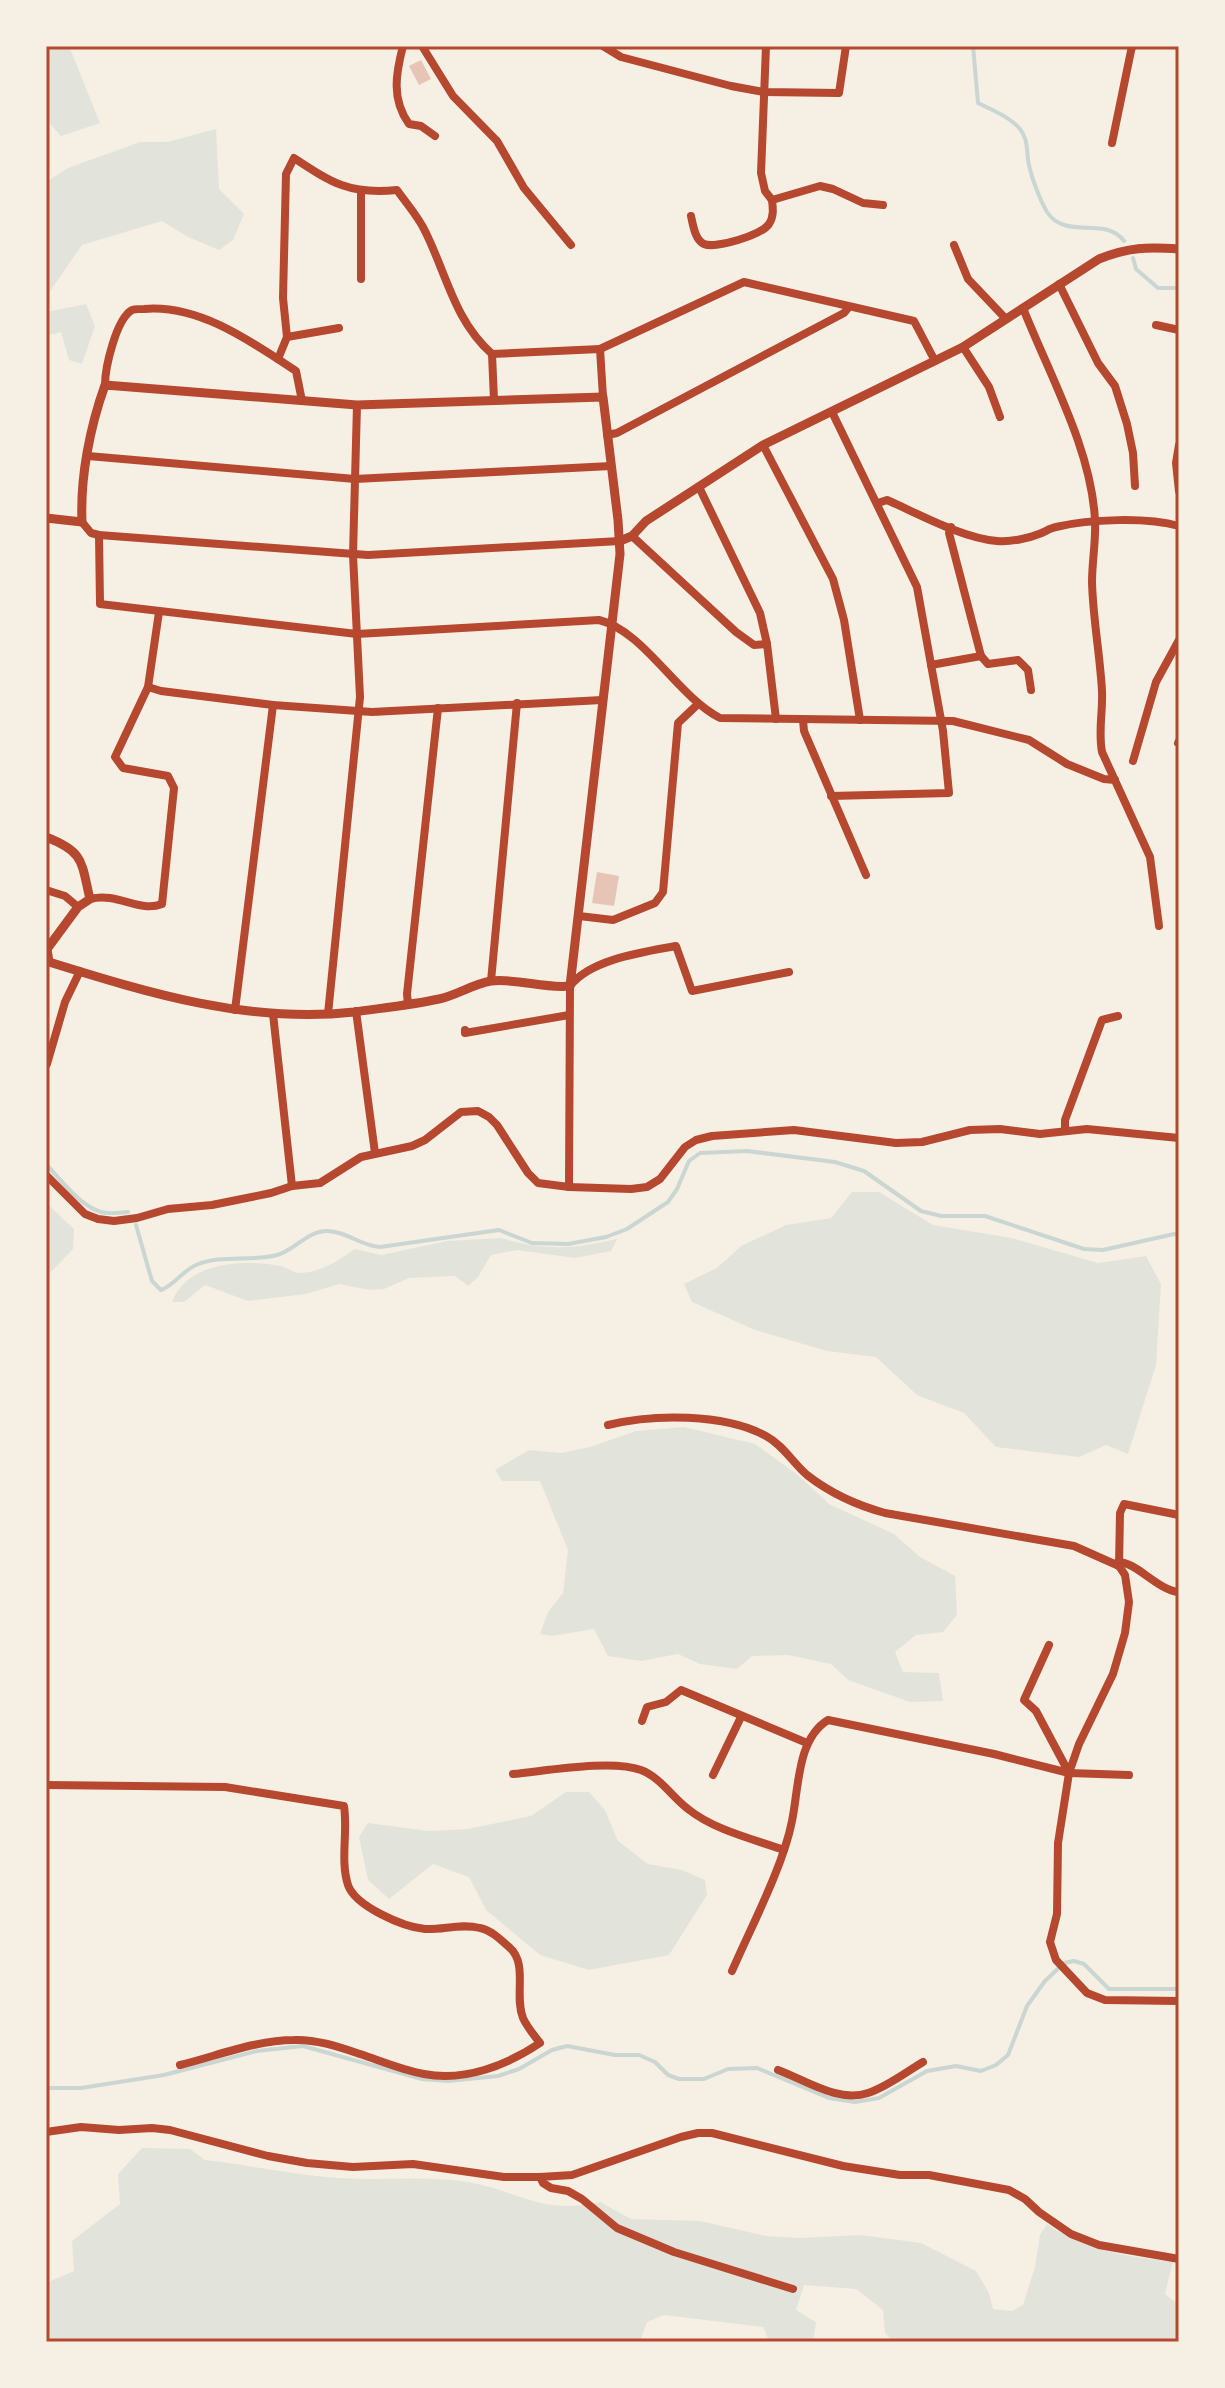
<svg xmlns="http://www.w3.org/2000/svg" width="1225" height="2388" viewBox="0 0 1225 2388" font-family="Montserrat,sans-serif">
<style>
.green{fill:#e2e4dc}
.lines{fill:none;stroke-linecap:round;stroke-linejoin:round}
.stream{stroke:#c9d6d2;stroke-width:4}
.building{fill:#e6c5b7}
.minor{stroke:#b5482f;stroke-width:8}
.tertiary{stroke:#b5482f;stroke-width:9}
.neatline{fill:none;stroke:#b5482f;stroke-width:3}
</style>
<rect width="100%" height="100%" fill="#f6efe4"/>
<g class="green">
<path d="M69,46l31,77 -39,13 -15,-17v-73z"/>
<path d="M216,129l3,60 25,25 -11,26 -14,10 -31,-13 -26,-16 -80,24 -36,52v-115l22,-14 72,-26h27z"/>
<path d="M86,304l9,22 -13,38 -13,-4 -8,-28 -15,4v-24z"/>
<path d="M852,1192h27l54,33 79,13 86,25 48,-7 15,28 -5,81 -28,89 -22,-9 -27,12 -83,-10 -32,-34 -47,-18 -41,-38 -49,-6 -72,-21 -63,-28 -8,-18 33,-16 24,-22 45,-21 45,-7z"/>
<path d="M46,1203l28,26 -1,20 -27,28z"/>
<path d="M501,1238c44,13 72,11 116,1l-6,12 -36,7 -58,-8 -26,5 -13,22 -10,9 -13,-10 -46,2 -25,11 -14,1 -31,-6 -33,10 -58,7 -43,-16 -21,17h-12c15,-41 73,-43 109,-36 6,2 12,6 18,7 21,0 40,-13 56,-24l26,6 66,-14z"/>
<path d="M684,1427l71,17 43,31 31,29 65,30 26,23 35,19 2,39 -14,17 -27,3 -21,17 8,20 36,1 4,28 -33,1 -62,-22 -17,-16 -43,-9 -36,1 -15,13 -37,-5 -22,-10 -37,7 -33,-5 -14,-27 -42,7 -12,-2 8,-22 15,-19 5,-43 -28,-69h-38l-7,-11 34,-20 32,3 29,-6 46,-16z"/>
<path d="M566,1792h23l16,18 13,31 30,23 34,6 23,10 2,15 -38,60 -80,15 -49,-15 -54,-45 -17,-33 -36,-13 -44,35 -21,-19 -9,-43 9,-14 60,8 40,-2 63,-13z"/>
<path d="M142,2148l48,1 15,11c44,5 89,15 134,18 43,3 86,-3 129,4 55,10 71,33 132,20l31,17 69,2 66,15 33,2 61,-3 61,8 55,28 13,22 4,16 19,2 11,-6 12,-38 5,-32 7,-11c43,29 77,31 126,38l-8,32 14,11v27l-7,10h-278l-9,-9 -2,-23 -27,-21 -52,-4 -8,25 20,12 -3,20 -45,-3 -5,-12 -99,-12 -17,7 -7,20h-594v-59l28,-12 -2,-30 48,-37 -2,-30z"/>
</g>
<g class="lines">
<g class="stream">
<path d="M973,46l5,57c14,7 32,14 42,26 9,11 6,24 9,36 3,14 11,35 18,47 19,29 58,3 77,29"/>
<path d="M1133,258l3,11 22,19h21"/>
<path d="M46,1164c15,16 33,41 55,48 8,2 19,1 27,0"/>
<path d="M136,1225l16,56 9,9c14,-5 21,-19 35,-25 24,-11 56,-3 81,-10 18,-5 30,-24 50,-24 19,0 34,15 53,16l119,-17 33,13 36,1 38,-7 21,-8 41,-27 9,-13 12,-28 11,-8 47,-2 88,11 29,9 57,40 20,5h44l99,33 19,1 71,-16 5,1"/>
<path d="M46,2088h35l83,-13 93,-24 46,-5 119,33 26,2 50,-5 21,-7 33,-19 15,-4 48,9h24l16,7 13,13 11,4h25l24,-10 29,-1 72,30 26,4 24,-4 48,-27 29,-5 25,5 15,-6 12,-10 19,-49 18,-25 19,-18 10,-2 10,3 25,25h70"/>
</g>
</g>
<g class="building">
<path d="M421,60l10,19 -12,6 -10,-19z"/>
<path d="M597,872l22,4 -5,30 -22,-3z"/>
</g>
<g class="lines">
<g class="minor">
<path d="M403,46c-7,27 -12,53 6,78l12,2 14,10"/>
<path d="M422,46l31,50 44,45 27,47 47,57"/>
<path d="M603,46l18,11 110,29 33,6 75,1 7,-47"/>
<path d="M766,46l-5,127 4,18 7,9 48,-14 13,3 30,14 20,2"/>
<path d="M1112,143l20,-97"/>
<path d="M361,192v87"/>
<path d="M691,216c2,9 4,24 13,28 11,5 58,-9 65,-20 5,-7 4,-16 3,-24"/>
<path d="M954,245l14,34 38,40"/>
<path d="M1059,284l39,79 17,23 12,38 6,29 2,33"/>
<path d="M1023,308c26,66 69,142 72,213 1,20 -3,41 -3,61 1,37 8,73 10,109 1,21 -4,40 0,61l48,105 9,69"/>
<path d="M1156,325l23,5"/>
<path d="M287,337l52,-9"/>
<path d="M963,347l26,40 11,30"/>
<path d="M600,349l144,-67 170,39 21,40"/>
<path d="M492,354l2,46"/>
<path d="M278,359l9,-22 -4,-39 3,-124 8,-16c38,25 56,37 103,32 9,13 21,26 28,41 22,44 29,89 67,123l108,-5 3,48"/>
<path d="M105,385c0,-17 11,-66 27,-75 1,-1 10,-1 12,-1 55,-5 108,33 152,62l6,30"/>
<path d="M607,435l10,-2 227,-120 5,-6"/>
<path d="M763,445l70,134 11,41 16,100"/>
<path d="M1179,445l-3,18 3,28"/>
<path d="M88,456l267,23 256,-13"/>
<path d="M699,487l61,126 7,31 9,75"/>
<path d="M878,503l9,-3c32,14 75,38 110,41 13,1 30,-2 42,-7 6,-2 11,-6 17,-7 33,-8 91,-10 123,-1"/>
<path d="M82,522l9,11 8,2 269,20 252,-14"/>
<path d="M99,535l1,69 257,30 242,-14c45,11 78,76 121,98l233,3 76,19 38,24 37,15 11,1"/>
<path d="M632,536l104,96 18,13 13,-1"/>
<path d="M981,656l7,8 30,-4 10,10 3,20"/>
<path d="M931,665l50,-9 -32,-123 2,-6"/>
<path d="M148,687l13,4 112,14 99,7 230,-12"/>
<path d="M803,720l1,11 62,144"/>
<path d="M1178,743l1,-2"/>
<path d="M1133,761l23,-79 23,-42"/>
<path d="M831,796l118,-3 -6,-62 -26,-144 -85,-175"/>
<path d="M46,890l19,6 13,11"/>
<path d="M90,899c28,-7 49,14 72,5l12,-116 -6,-12 -45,-8 -8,-11 33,-70 11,-75"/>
<path d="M579,916l34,4 42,-17 8,-11 15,-169 20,-19"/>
<path d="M491,981l26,-278"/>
<path d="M408,1004l-1,-10 31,-286"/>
<path d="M235,1010l38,-305"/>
<path d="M356,1011l19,142"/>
<path d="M273,1014l19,172"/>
<path d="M328,1014l32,-317 -7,-142 4,-150"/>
<path d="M465,1030v3l104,-18"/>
<path d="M47,1064l18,-62 15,-31"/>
<path d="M1065,1130v-10l37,-100 16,-4"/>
<path d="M46,1175l39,39 13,5 16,2 23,-3 31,-9 44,-4 59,-12 21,-7 28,-3 41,-26 51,-11 13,-6 36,-28 17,-1 11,6 8,8 31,48 10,10 31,4 62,2 16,-2 13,-8 25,-32 11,-7 16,-4 82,-6 102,13 26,-1 48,-12 30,-1 40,5 47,-5 92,9"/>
<path d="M569,1187l1,-201c21,-27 74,-34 106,-40l16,45 97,-19"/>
<path d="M608,1425c45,-11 116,-12 158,11 17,9 27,27 41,39 23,18 49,30 78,38l189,33 45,20 6,9 4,27 -4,31 -12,41 -34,70 -10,29 -11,70 -1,71 -7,28 6,18 31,33 18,7 74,1"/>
<path d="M1118,1562c19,0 39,28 61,30"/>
<path d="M1119,1566l1,-53 4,-9 55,11"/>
<path d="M1049,1645l-25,55 12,11 33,62"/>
<path d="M642,1721l5,-14 19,-5 15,-12 126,53"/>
<path d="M513,1774c33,-3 98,-15 128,-4 19,7 31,27 47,39 26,21 65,30 96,41"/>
<path d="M713,1775l28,-58"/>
<path d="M46,1785l179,2 119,19c4,26 -4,54 4,79 7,21 55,42 77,44 18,1 36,-6 55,-1 11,2 21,12 30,20 18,16 4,48 13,70 4,9 11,17 17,25 -33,22 -75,39 -116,31 -22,-4 -43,-13 -64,-20 -21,-7 -44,-15 -66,-14 -38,0 -77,16 -114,25"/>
<path d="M732,1971c19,-44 51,-104 60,-150 7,-34 5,-82 36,-101l166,34 75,19 60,2"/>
<path d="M778,2070c27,10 60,33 90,23 19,-6 38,-21 55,-31"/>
<path d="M46,2132l35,-5 38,3 33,-2 18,2 98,26 39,7 46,4 60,-3 91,13h36l32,-2 109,-38 17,-4h14l131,33 57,9h29l80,15 16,9 14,13 32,22 28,11 80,14"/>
<path d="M540,2177l3,6 8,5 17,3 14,8 35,29 57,24 119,37"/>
</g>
<g class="tertiary">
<path d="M46,518l36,4c-2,-45 8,-95 23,-137l252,20 246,-8 15,123 2,34 -50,432c-26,3 -52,-8 -79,-5 -18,3 -34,14 -52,18 -27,6 -57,9 -85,13 -105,12 -205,-19 -305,-50l-2,-13 31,-42 12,-8c-9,-37 -5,-47 -44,-62"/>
<path d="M620,541l12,-5 14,-15 117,-76 200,-98 136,-88c30,-12 48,-12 80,-10"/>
</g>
</g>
<rect width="1225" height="2388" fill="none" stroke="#f6efe4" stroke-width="96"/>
<rect x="48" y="48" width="1129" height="2292" class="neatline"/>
</svg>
